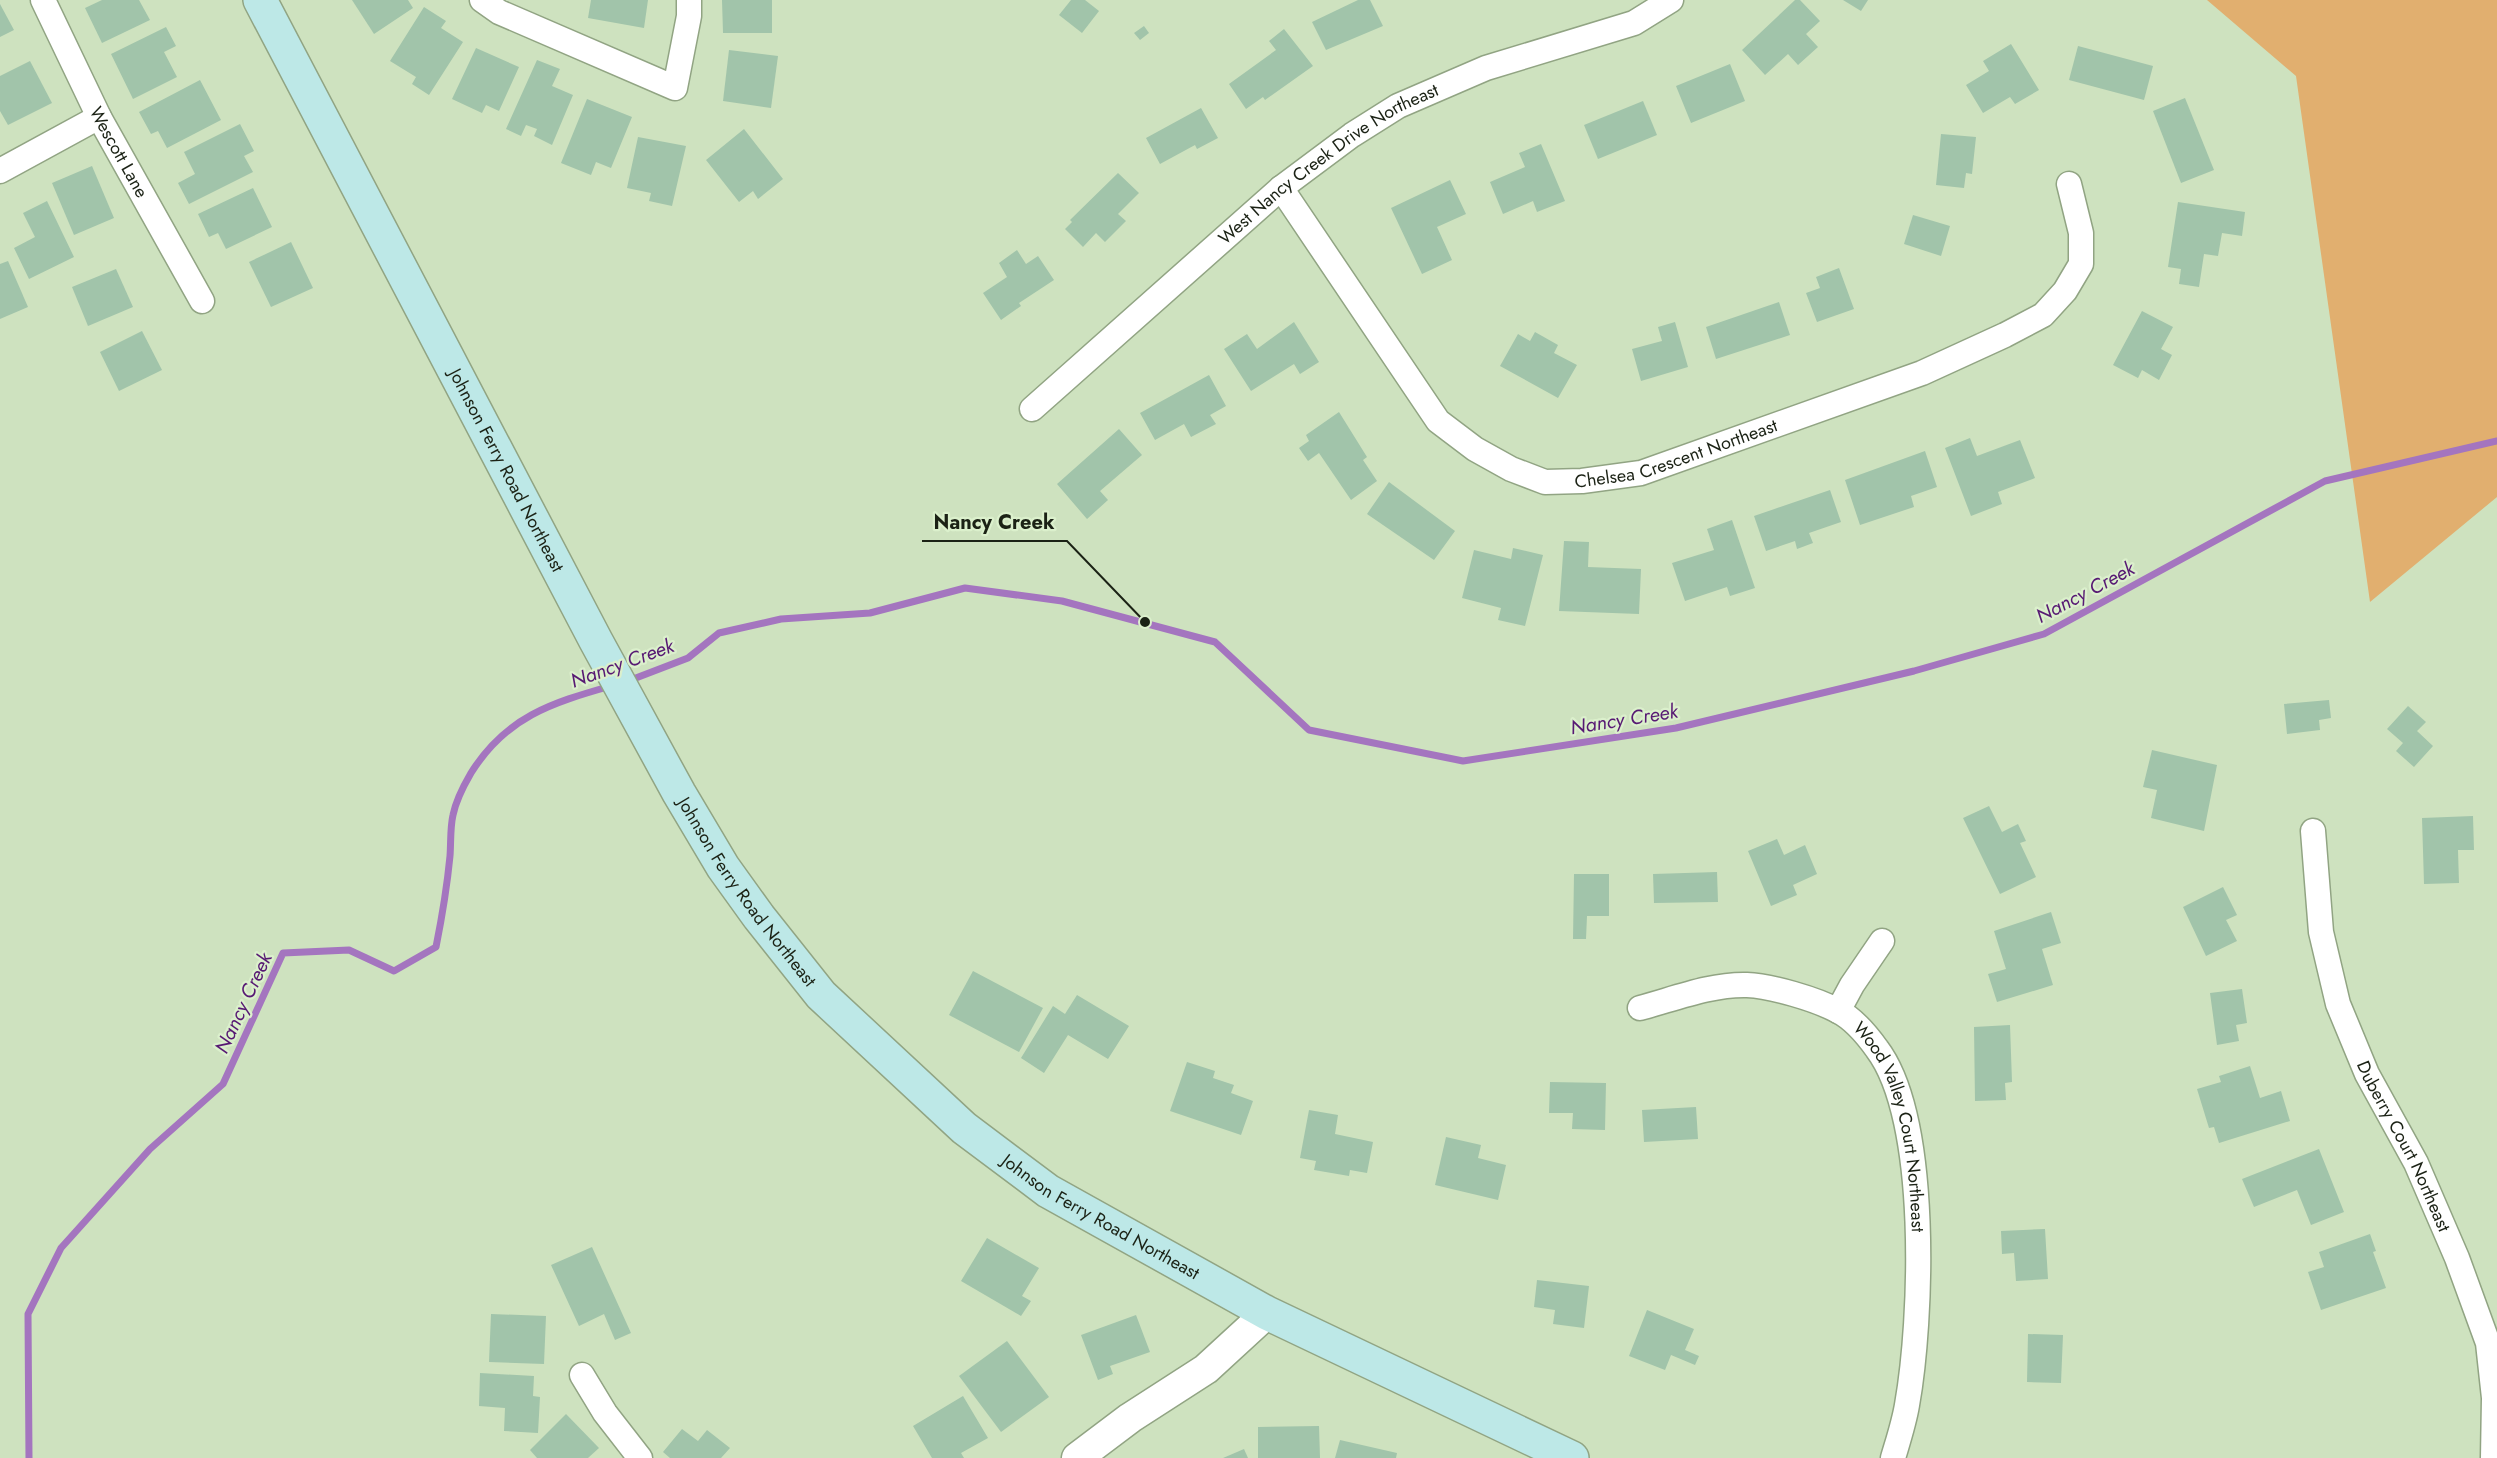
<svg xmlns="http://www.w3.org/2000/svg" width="2497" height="1458" viewBox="0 0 2497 1458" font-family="Jost,sans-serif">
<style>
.green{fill:#e1af6f}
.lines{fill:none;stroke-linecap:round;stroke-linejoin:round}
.stream{stroke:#a475bf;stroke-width:7}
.building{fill:#a1c4aa}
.minor-casing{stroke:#91a483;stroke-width:27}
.tertiary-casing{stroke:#91a483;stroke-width:33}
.secondary-casing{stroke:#91a483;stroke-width:36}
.minor{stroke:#fff;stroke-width:24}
.tertiary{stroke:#fff;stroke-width:30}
.secondary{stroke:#bde8e7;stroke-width:33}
.labels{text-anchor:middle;stroke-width:4.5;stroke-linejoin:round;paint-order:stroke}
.street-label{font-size:18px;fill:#1b2215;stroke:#dbf0cc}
.water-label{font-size:20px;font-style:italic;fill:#571973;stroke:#dbf0cc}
.leader{fill:none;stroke:#1b2215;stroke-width:2}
.callout-dot{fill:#1b2215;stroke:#dbf0cc;stroke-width:2}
.callout-label{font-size:20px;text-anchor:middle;font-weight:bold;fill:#1b2215;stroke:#dbf0cc;stroke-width:4.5;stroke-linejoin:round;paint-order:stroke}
</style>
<rect width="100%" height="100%" fill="#cee2bf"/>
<path class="green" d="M2207,0h290v497l-127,105 -74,-526z"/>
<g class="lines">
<g class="stream">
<path d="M628,681l60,-23 31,-25 62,-14 89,-6 95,-25 97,13 153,41 94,88 154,31 213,-33 238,-57 130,-37 281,-153 172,-40"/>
<path d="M29,1458l-1,-144 33,-66 89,-99 73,-65 60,-131 66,-3 45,21 42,-24c6,-30 11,-60 14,-91 1,-13 0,-28 3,-41 3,-15 11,-30 18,-42 35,-56 80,-70 140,-87"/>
</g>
</g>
<g class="building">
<path d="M102,0h37l11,20 -48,23 -17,-35z"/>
<path d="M352,0h56l5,8 -39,26z"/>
<path d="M591,0h57l-4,28 -56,-10z"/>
<path d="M722,0h50v33h-49z"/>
<path d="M1071,0h14l14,11 -17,22 -23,-18z"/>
<path d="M1358,0h12l13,26 -57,24 -14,-28z"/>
<path d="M1795,0h5l20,21 -14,13 12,13 -20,18 -10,-11 -23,21 -23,-25z"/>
<path d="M1843,0h25l-7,11z"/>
<path d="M0,4l14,26 -14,7z"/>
<path d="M424,7l22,14 -5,7 22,14 -34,53 -17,-11 4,-7 -26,-16z"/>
<path d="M1144,26l5,7 -9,7 -6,-7z"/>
<path d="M166,27l10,19 -12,6 13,25 -44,22 -22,-45z"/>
<path d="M1284,29l29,37 -48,34 -2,-3 -17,12 -17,-25 47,-34 -7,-9z"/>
<path d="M2011,44l28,46 -24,14 -5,-7 -27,16 -17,-28 23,-14 -6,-10z"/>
<path d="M2078,46l75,20 -9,34 -75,-20z"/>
<path d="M476,48l43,19 -20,44 -13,-6 -4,8 -30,-14z"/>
<path d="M729,50l49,6 -7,52 -48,-7z"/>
<path d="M537,60l23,9 -8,17 21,9 -21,50 -18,-9 3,-7 -11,-4 -5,11 -15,-7z"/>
<path d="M30,61l22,42 -44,22 -8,-14v-35z"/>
<path d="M1730,64l15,37 -54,22 -15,-37z"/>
<path d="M200,80l21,40 -54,28 -9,-17 -7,3 -12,-22z"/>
<path d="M2185,98l29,72 -33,13 -28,-72z"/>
<path d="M587,99l45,18 -21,51 -15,-6 -5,13 -30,-12z"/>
<path d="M1643,101l14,34 -59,24 -14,-34z"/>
<path d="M1201,108l17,30 -21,11 -2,-4 -35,19 -14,-26z"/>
<path d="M240,124l14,27 -10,5 9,16 -64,32 -11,-21 17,-9 -11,-22z"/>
<path d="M744,129l39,50 -25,20 -5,-8 -14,11 -33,-42z"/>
<path d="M1941,134l35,3 -4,37 -6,-1 -2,15 -28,-3z"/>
<path d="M638,137l48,9 -14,60 -23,-5 2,-8 -24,-5z"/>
<path d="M1541,144l24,57 -28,11 -4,-11 -30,13 -13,-32 35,-15 -6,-14z"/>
<path d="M92,166l22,52 -40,17 -22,-52z"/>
<path d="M1118,173l21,20 -21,21 8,7 -21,21 -9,-9 -13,14 -18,-18 7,-7 -2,-2z"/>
<path d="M1450,180l16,34 -29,13 15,33 -30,14 -31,-66z"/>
<path d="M253,188l19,39 -46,22 -8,-16 -9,4 -11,-23z"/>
<path d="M47,201l27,56 -45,22 -15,-31 21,-11 -12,-24z"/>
<path d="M2178,202l67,10 -3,24 -20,-3 -4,23 -14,-2 -5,33 -20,-3 2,-15 -13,-2z"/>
<path d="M1913,215l37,11 -9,30 -37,-12z"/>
<path d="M291,242l22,46 -42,19 -22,-45z"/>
<path d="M1017,250l9,14 12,-8 16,24 -35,23 2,3 -20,14 -18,-27 24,-16 -8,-14z"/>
<path d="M8,261l20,46 -28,12v-55z"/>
<path d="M1839,268l15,41 -37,13 -11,-29 14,-5 -4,-11z"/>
<path d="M116,269l17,38 -45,19 -16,-39z"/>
<path d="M1779,302l11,33 -74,24 -10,-32z"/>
<path d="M2142,311l31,16 -12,22 11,6 -13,25 -17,-10 -4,8 -25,-13z"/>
<path d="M1294,322l25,40 -19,12 -6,-10 -43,27 -27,-42 23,-15 10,15z"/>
<path d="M1675,322l13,45 -47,14 -9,-32 30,-8 -4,-14z"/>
<path d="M142,331l20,39 -43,21 -19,-39z"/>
<path d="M1535,332l23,13 -4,8 23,12 -19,33 -58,-32 18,-32 12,7z"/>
<path d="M1209,375l17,31 -16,9 6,9 -25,13 -7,-13 -29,16 -15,-27z"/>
<path d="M1339,412l28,45 -4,3 14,21 -26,19 -32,-47 -11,8 -9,-13 10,-7 -3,-6z"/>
<path d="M1119,429l23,26 -42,36 8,9 -21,19 -30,-35z"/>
<path d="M1970,438l7,18 43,-16 15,38 -37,14 4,12 -31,12 -26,-68z"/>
<path d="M1925,451l12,36 -26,9 3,11 -54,18 -15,-45z"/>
<path d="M1389,482l66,49 -21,29 -67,-46z"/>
<path d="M1830,490l11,32 -32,11 4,10 -16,6 -2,-8 -29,10 -12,-35z"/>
<path d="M1732,520l23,68 -25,8 -3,-9 -42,14 -13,-38 42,-13 -7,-21z"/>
<path d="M1564,541l25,1 -1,25 53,2 -2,45 -80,-3z"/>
<path d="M1513,548l30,7 -18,71 -27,-6 3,-12 -39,-10 12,-48 37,9z"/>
<path d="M2329,700l2,18 -12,2 1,10 -33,4 -3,-30z"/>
<path d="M2408,706l18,16 -9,9 16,15 -19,21 -18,-16 7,-8 -16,-14z"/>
<path d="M2152,750l65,15 -13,66 -53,-13 6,-28 -14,-3z"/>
<path d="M1989,806l13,26 16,-8 8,17 -6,2 16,34 -36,17 -37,-76z"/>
<path d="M2473,816l1,34h-16l1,33 -35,1 -2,-66z"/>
<path d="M1777,839l7,16 21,-10 12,29 -24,11 4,10 -26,11 -23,-55z"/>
<path d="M1717,872l1,30 -64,1 -1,-29z"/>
<path d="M1574,874h35v42h-22l-1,23h-13z"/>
<path d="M2223,887l14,28 -11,5 11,21 -31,15 -23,-49z"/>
<path d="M2051,912l10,31 -19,6 11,36 -56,17 -9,-28 18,-5 -12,-38z"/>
<path d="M973,971l70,37 -24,44 -70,-37z"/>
<path d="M2242,989l5,34 -11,2 3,16 -22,4 -7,-52z"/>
<path d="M1077,995l52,31 -21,33 -40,-24 -24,38 -23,-15 32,-52 12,8z"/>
<path d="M2010,1025l2,57 -7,1 1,17 -31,1 -1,-74z"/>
<path d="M1187,1062l28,9 -2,7 21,7 -3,8 22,8 -12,34 -71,-24z"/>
<path d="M2250,1066l10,32 21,-7 9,30 -71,22 -5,-16 -5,1 -12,-39 24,-7 -2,-6z"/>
<path d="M1550,1082l56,1 -1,47 -33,-1 1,-16h-24z"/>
<path d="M1696,1107l2,32 -54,3 -2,-32z"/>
<path d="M1309,1110l29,5 -3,19 38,8 -6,31 -17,-3 -1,6 -35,-6 2,-9 -16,-3z"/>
<path d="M1446,1137l35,8 -3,13 28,7 -8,35 -63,-15z"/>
<path d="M2319,1149l25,63 -33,13 -14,-35 -43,17 -12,-28z"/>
<path d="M2045,1229l3,50 -32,2 -2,-28 -12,1 -1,-23z"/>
<path d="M2370,1234l6,17 -3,1 13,36 -65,22 -13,-38 16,-5 -5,-15z"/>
<path d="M987,1238l52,30 -17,28 9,5 -10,15 -60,-35z"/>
<path d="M592,1247l39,86 -16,7 -11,-26 -25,12 -28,-61z"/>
<path d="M1537,1280l52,6 -5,42 -31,-4 2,-14 -21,-3z"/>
<path d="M1647,1310l47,19 -9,21 14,6 -4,9 -24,-10 -6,15 -36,-14z"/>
<path d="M491,1314l55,2 -2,48 -55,-2z"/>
<path d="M1136,1315l14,37 -40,14 3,8 -15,6 -17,-45z"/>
<path d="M2028,1334l35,1 -2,48 -34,-1z"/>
<path d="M1007,1341l42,56 -48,35 -42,-56z"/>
<path d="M480,1373l54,3 -1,20 7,1 -2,36 -34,-2 1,-23 -26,-2z"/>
<path d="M963,1396l25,42 -27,15 3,5h-32l-19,-32z"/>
<path d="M566,1414l33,34 -11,10h-51l-7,-8z"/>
<path d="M1319,1426l1,32h-62v-31z"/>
<path d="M682,1429l16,12 9,-11 23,18 -9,10h-51l-7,-6z"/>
<path d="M1340,1440l57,13 -1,5h-61z"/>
<path d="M1244,1449l4,9h-25z"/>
</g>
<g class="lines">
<defs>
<g id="minor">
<path id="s1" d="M43,0l56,117 103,184"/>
<path d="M482,0l17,12 176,76 14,-72v-16"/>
<path d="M0,171l99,-54"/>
<path id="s2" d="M1281,188l157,233 37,28 36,20 34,13 37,-1 59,-8 281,-100 83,-38 38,-20 22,-24 16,-27v-31l-12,-49"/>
<path id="s3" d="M1032,409l249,-221 71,-53 46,-29 88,-38 148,-45 37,-23"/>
<path id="s4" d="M2313,831l8,101 17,72 29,70 49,89 41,95 31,85 6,55 -1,60"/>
<path id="s5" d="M1640,1008c34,-9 71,-24 107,-23 24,1 69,14 91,26 16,8 29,24 39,38 53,70 45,272 30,356 -3,18 -9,36 -14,53"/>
<path d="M1838,1011l14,-26 30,-44"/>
<path d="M582,1375l23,38 35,45"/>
</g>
<path id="tertiary" d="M1077,1458l53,-40 76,-49 61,-56"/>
<g id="secondary">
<path id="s6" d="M260,0l336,641 83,152 44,74 36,50 62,78 143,133 84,63 219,122 305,145"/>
</g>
</defs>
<use href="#minor" class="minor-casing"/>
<use href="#tertiary" class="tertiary-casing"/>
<use href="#secondary" class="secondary-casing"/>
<use href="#minor" class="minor"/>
<use href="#tertiary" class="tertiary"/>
<use href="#secondary" class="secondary"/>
</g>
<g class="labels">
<g class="street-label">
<text dy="6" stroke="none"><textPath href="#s1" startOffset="170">Wescott Lane</textPath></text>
<text dy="6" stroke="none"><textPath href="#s3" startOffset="386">West Nancy Creek Drive Northeast</textPath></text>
<text dy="6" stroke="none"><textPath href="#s2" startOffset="540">Chelsea Crescent Northeast</textPath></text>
<text dy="6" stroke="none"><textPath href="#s6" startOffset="531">Johnson Ferry Road Northeast</textPath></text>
<text dy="6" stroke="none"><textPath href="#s6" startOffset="1017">Johnson Ferry Road Northeast</textPath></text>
<text dy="6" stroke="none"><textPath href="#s5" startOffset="339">Wood Valley Court Northeast</textPath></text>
<text dy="6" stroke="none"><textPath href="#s4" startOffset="332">Duberry Court Northeast</textPath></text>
<text dy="6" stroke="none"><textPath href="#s6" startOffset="1503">Johnson Ferry Road Northeast</textPath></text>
</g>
<g class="water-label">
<text transform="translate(2085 592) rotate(-28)" y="7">Nancy Creek</text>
<text transform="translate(622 663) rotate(-20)" y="7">Nancy Creek</text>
<text transform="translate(1624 719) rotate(-9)" y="7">Nancy Creek</text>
<text transform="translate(243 1003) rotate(-65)" y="7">Nancy Creek</text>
</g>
</g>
<path class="leader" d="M1145 622L1067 541H922"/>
<circle class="callout-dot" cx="1145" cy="622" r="6"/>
<g class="callout-label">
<text x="994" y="529">Nancy Creek</text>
</g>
</svg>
